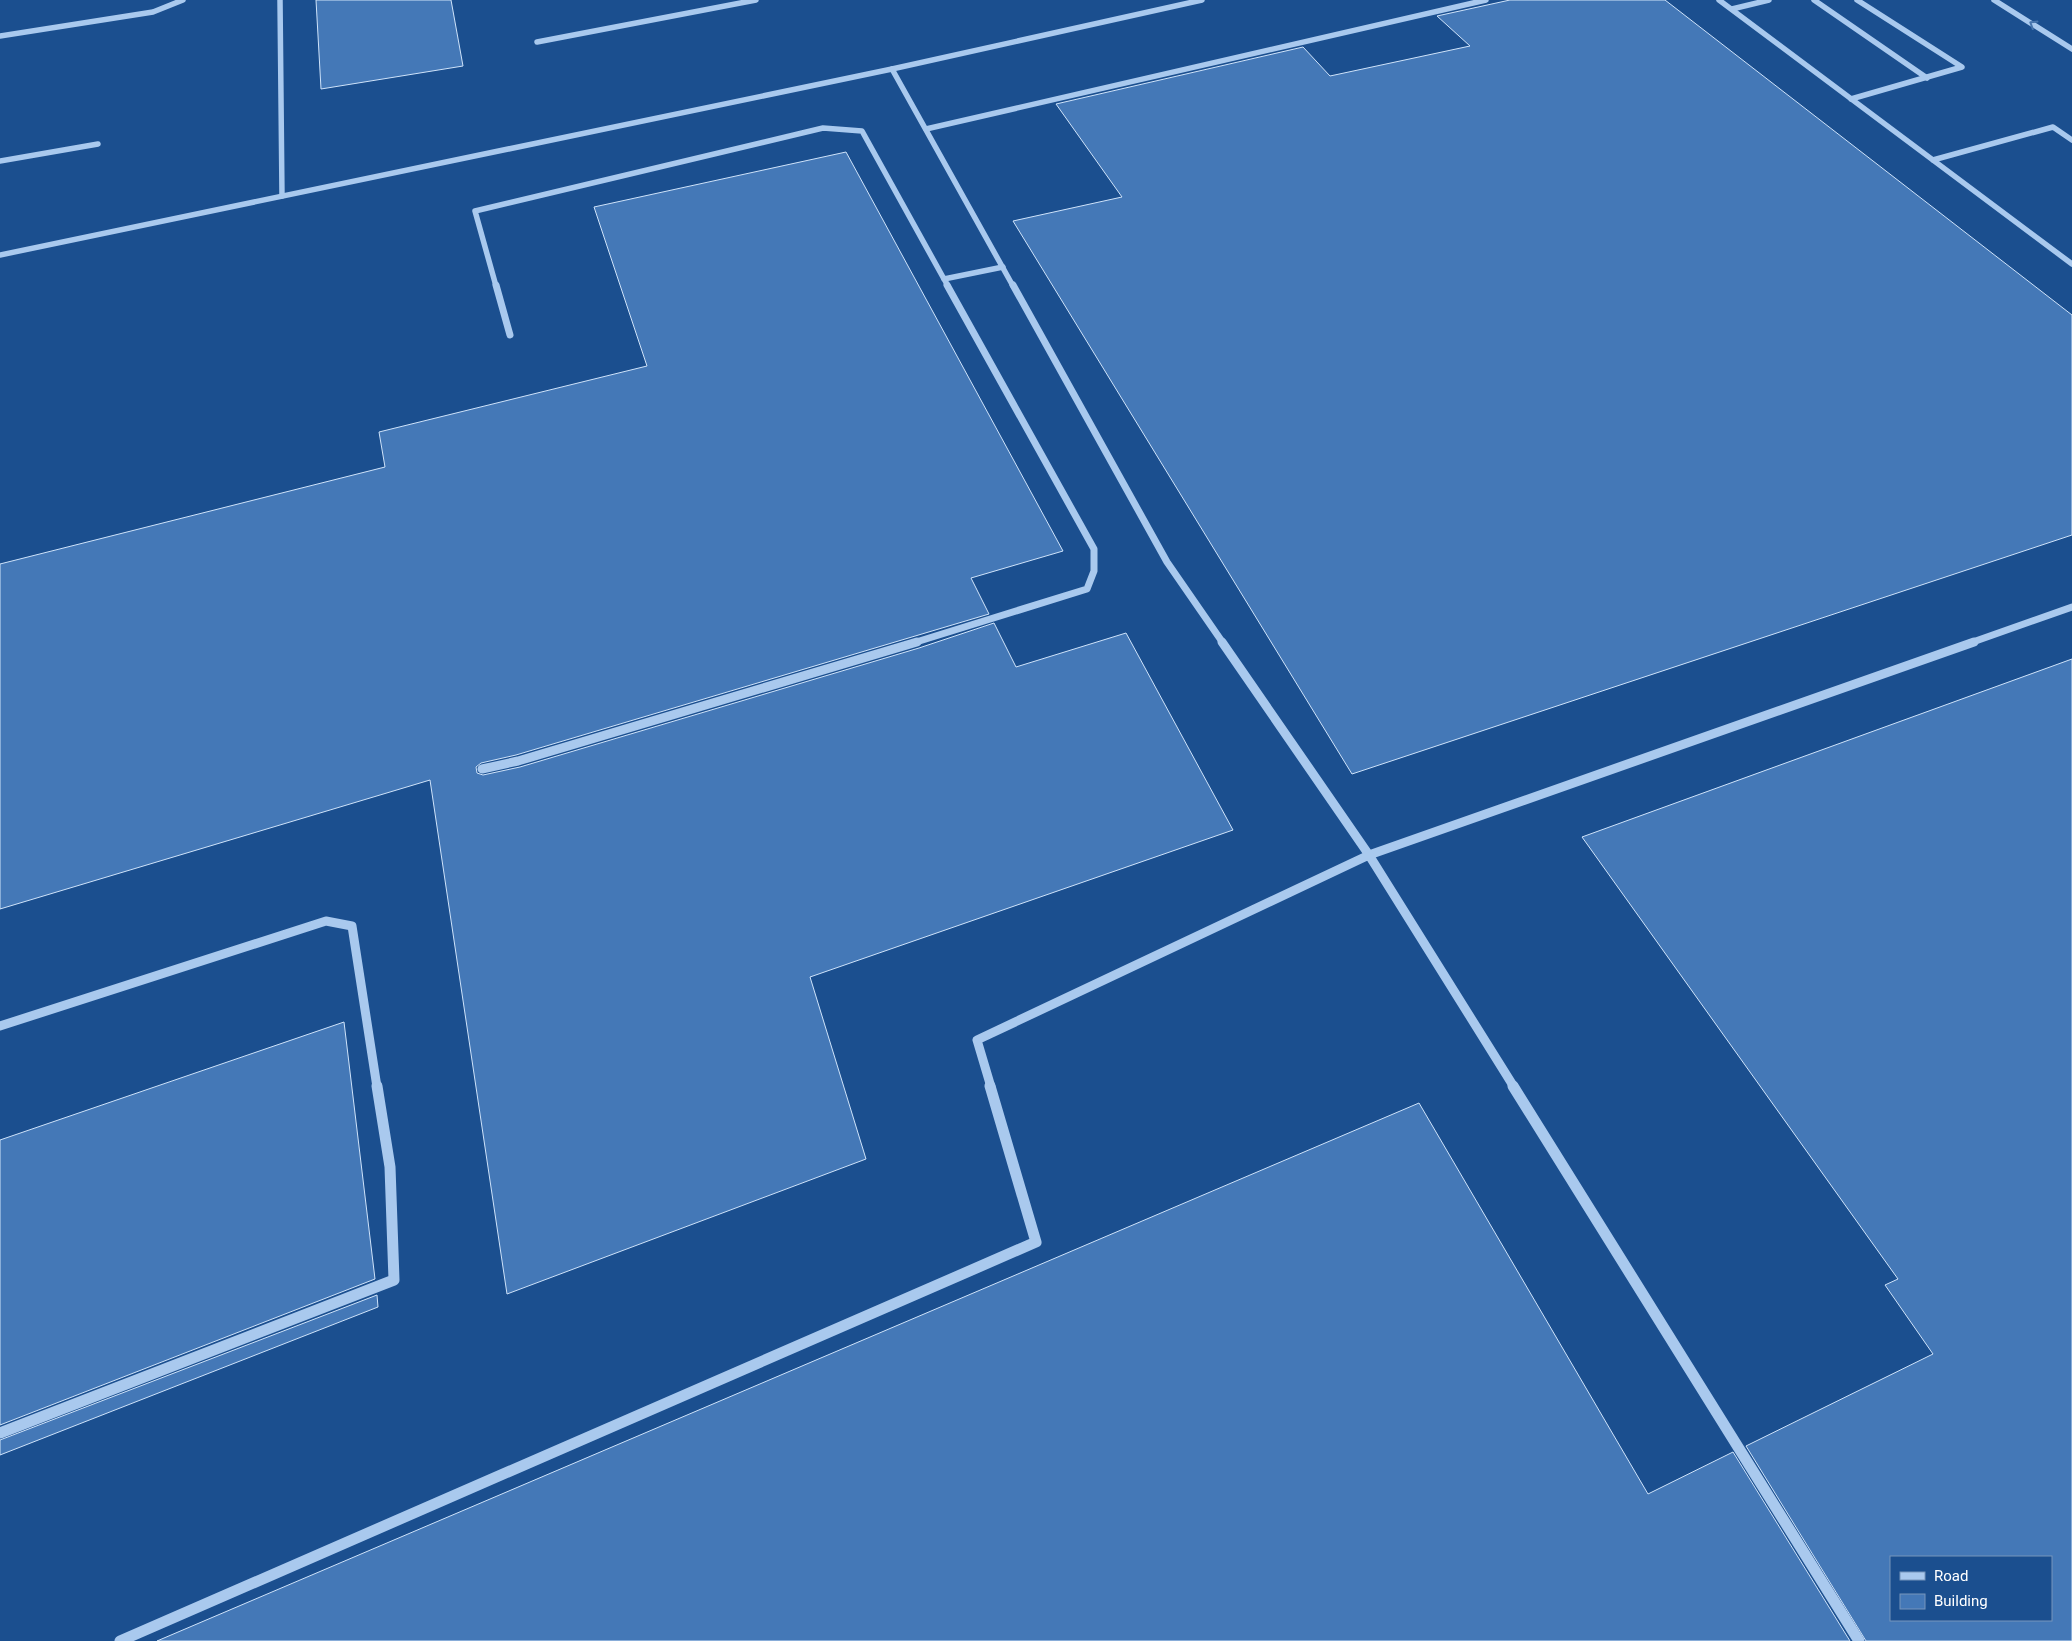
<svg xmlns="http://www.w3.org/2000/svg" width="2072" height="1641" viewBox="0 0 2072 1641" font-family="Roboto,sans-serif">
<style>
.building{fill:#4478b7;stroke:#cfe3fa;fill-rule:evenodd}
.lines{fill:none;stroke-linecap:round;stroke-linejoin:round}
.minor-far3{stroke:#a9c9ee;stroke-width:5.5}
.minor-far2{stroke:#a9c9ee;stroke-width:7}
.minor-far1{stroke:#a9c9ee;stroke-width:9}
.minor{stroke:#a9c9ee;stroke-width:11}
.oneway{stroke:#4674ac}
</style>
<rect width="100%" height="100%" fill="#1b4f8f"/>
<g class="building">
<path d="M316,0h135l12,66 -142,23z"/>
<path d="M1510,0h155l407,315v220l-720,239 -339,-553 109,-24 -66,-93 247,-57 27,29 140,-30 -33,-30z"/>
<path d="M846,152l217,399 -92,27 18,36 -473,141 -35,8 -5,4 1,6 6,2 37,-8 399,-119 75,-25 22,44 110,-34 107,197 -423,147 56,182 -359,135 -77,-514 -430,129v-345l385,-97 -6,-35 268,-66 -53,-159z"/>
<path d="M2072,659v982h-206l-120,-195 187,-92 -48,-69 13,-6 -316,-442zM1891,1557h160v63h-160z"/>
<path d="M344,1022l31,257 -375,146v-285z"/>
<path d="M1419,1103l229,391 85,-42 117,189h-1693z"/>
<path d="M377,1295l1,12 -378,148v-15z"/>
</g>
<g class="lines">
<g class="minor-far3">
<path d="M280,0l2,196"/>
<path d="M1719,0l353,264"/>
<path d="M1814,0l113,78"/>
<path d="M1994,0l78,49"/>
<path d="M1732,9l37,-9"/>
<path d="M0,36l153,-24 30,-12"/>
<path d="M537,42l219,-42"/>
<path d="M892,69l121,217"/>
<path d="M1851,99l111,-32 -105,-67"/>
<path d="M926,129l560,-129"/>
<path d="M1933,160l120,-33 19,13"/>
<path d="M0,161l98,-17"/>
<path d="M0,255l892,-186 310,-69"/>
<path d="M944,279l4,7"/>
<path d="M496,286l-21,-75 348,-83 39,3 82,148 59,-12"/>
</g>
<g class="minor-far2">
<path d="M496,285l14,50"/>
<path d="M1013,285l154,277 56,81"/>
<path d="M913,643l174,-54 7,-18v-22l-147,-264"/>
<path d="M1970,643l102,-36"/>
</g>
<g class="minor-far1">
<path d="M1222,642l147,213 605,-213"/>
<path d="M482,769l36,-8 399,-119"/>
<path d="M0,1026l326,-105 26,5 25,161"/>
<path d="M991,1087l-14,-47 392,-185 145,232"/>
</g>
<g class="minor">
<path d="M1513,1086l346,555"/>
<path d="M0,1433l394,-153 -4,-113 -13,-81"/>
<path d="M120,1641l916,-399 -46,-156"/>
</g>
</g>
<defs><path id="oneway-chevron" d="M-2-3.5L2.5 0L-2 3.5" fill="none" stroke-width="1.6" stroke-linecap="round" stroke-linejoin="round" transform="scale(1.25)"/></defs>
<use class="oneway" href="#oneway-chevron" transform="translate(2033 24) rotate(-148)"/>
<rect x="1890" y="1556" width="162" height="65" fill="#1b4f8f" stroke="#7695bc"/>
<rect x="1900" y="1572" width="25" height="8" fill="#a9c9ee" stroke="#7695bc"/>
<text x="1934" y="1581" font-size="15" fill="#ffffff">Road</text>
<rect x="1900" y="1594" width="25" height="15" fill="#4478b7" stroke="#7695bc"/>
<text x="1934" y="1606" font-size="15" fill="#ffffff">Building</text>
</svg>
